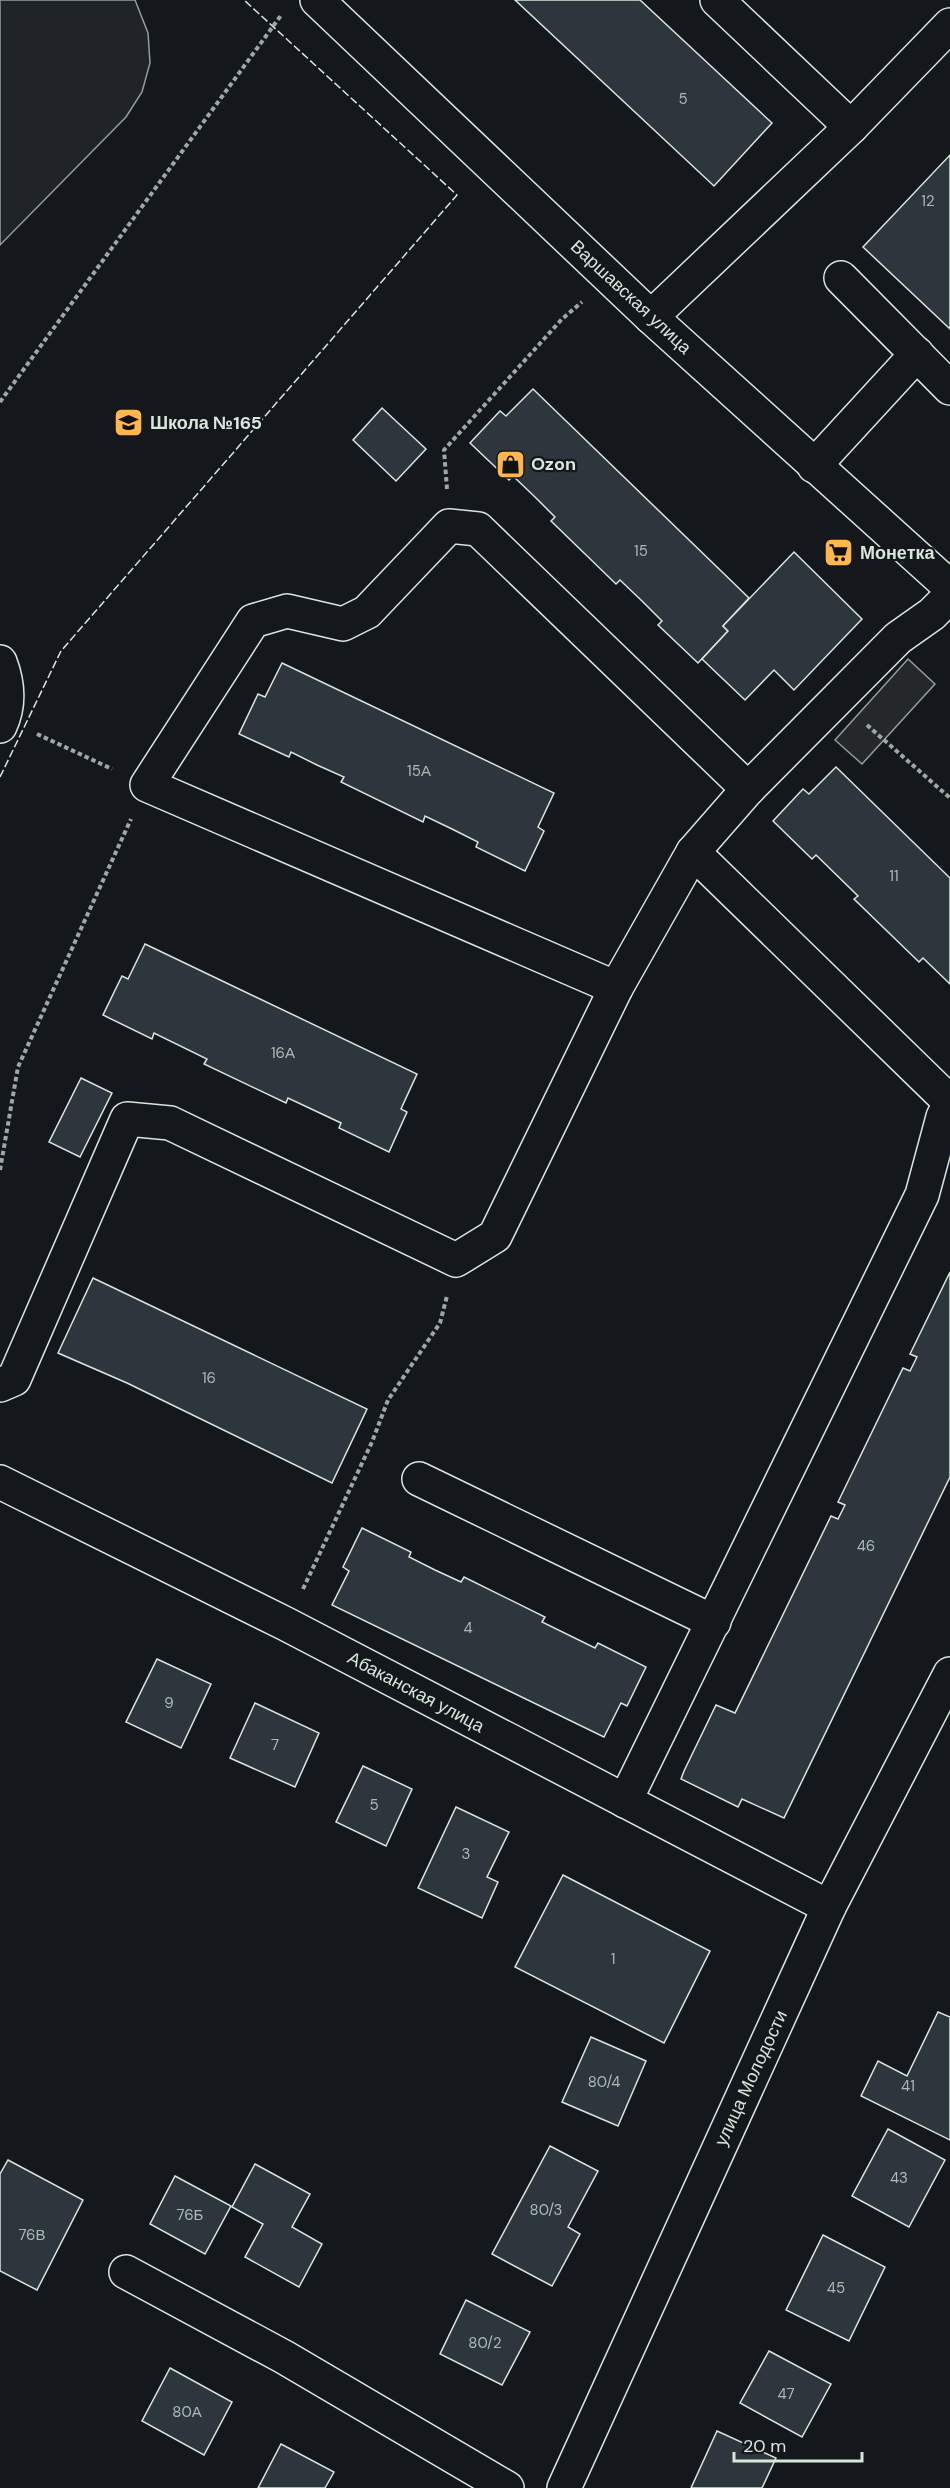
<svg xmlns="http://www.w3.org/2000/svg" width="950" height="2488" viewBox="0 0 950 2488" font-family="'DM Sans',sans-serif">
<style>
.green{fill:#202428;stroke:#939e99;stroke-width:1.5}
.parking{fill:#24282b;stroke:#939e99;stroke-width:1.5}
.building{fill:#2c363c;stroke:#d8e6dc;stroke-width:1.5}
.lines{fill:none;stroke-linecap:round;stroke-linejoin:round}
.minor-casing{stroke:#d8e6dc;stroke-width:36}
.path{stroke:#9da8a2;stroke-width:4;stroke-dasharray:4.5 3;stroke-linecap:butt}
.minor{stroke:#14181c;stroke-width:33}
.fence{stroke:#d8e6dc;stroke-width:1.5;stroke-dasharray:8 3;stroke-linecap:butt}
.labels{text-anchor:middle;stroke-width:4.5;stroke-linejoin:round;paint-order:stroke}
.number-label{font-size:15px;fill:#adbab4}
.street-label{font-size:18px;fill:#d8e6dc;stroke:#14181c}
.poi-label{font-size:18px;font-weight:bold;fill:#d8e6dc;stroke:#14181c;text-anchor:start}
</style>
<rect width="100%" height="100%" fill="#14181c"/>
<path class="green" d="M0,0h135l13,33 2,30 -8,29 -16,25 -126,128z"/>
<path class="parking" d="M908,659l27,25 -73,80 -27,-24z"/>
<g class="building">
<path d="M515,0h125l132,123 -58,63z"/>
<path d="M950,155v174l-87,-82z"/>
<path d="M533,389l216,209 -26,28 5,5 -30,32 -40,-38 4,-4 -20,-20 -22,-21 -4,4 -65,-63 4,-4 -20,-20 -22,-21 -4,4 -39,-37 30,-32 6,5z"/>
<path d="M382,408l44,41 -30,32 -43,-41z"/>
<path d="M794,552l68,67 -68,71 -20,-20 -29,30 -43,-41 26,-28 -5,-5z"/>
<path d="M282,663l272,130 -16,34 6,4 -19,40 -49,-24 2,-5 -26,-13 -27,-13 -2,6 -82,-40 3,-5 -27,-12 -26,-13 -2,5 -50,-23 19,-40 7,3z"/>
<path d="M836,767l114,111v106l-27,-26 -4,4 -65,-63 4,-3 -42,-41 -4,4 -39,-38 30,-32 6,5z"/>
<path d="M145,944l272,130 -16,35 6,3 -18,40 -50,-24 2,-5 -53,-25 -2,5 -82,-39 3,-5 -53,-26 -2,6 -49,-24 19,-39 6,3z"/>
<path d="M81,1078l31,15 -32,64 -31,-15z"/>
<path d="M950,1272v205l-166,341 -42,-19 -4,8 -57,-28 3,-8 32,-66 19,8 96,-197 7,3 7,-14 -7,-3 65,-134 7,3 7,-14 -7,-3z"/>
<path d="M93,1278l274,131 -35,74 -205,-100 -69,-30z"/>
<path d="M362,1528l49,24 -2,5 26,13 26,12 3,-5 81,40 -3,5 53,26 3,-5 48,24 -19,39 -6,-3 -17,34 -272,-132 17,-34 -6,-4z"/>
<path d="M157,1659l54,25 -30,64 -55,-26z"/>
<path d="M255,1703l64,30 -24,54 -65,-29z"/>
<path d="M363,1766l49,23 -26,57 -50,-24z"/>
<path d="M456,1807l53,25 -22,45 11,5 -16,36 -64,-30z"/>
<path d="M563,1875l147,76 -46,92 -149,-76z"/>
<path d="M938,2012l12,5v123l-89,-44 17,-35 29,15z"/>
<path d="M591,2037l55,24 -28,65 -56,-24z"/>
<path d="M888,2129l57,31 -36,67 -57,-31z"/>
<path d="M550,2146l48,25 -30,56 12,7 -28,52 -60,-32z"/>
<path d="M8,2160l75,40 -46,90 -37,-19v-97z"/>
<path d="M255,2164l55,30 -18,33 30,17 -23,43 -54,-30 18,-33 -31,-17z"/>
<path d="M175,2176l56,30 -26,48 -55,-30z"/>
<path d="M823,2235l62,32 -36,74 -63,-31z"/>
<path d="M466,2300l64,32 -28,53 -62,-31z"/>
<path d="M769,2351l62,33 -29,53 -62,-34z"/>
<path d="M170,2368l62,34 -28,53 -62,-34z"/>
<path d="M717,2431l59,27 -14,30h-71z"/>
<path d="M281,2444l53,28 -9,16h-67z"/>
</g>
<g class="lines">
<defs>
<g id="minor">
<path d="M317,0l334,317 299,270"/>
<path d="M717,0l134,127"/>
<path d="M841,278l109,110"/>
<path d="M651,317l200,-190 99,-102"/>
<path d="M814,466l103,-112"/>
<path d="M0,662c8,21 10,43 0,64"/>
<path d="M693,852l257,250"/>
<path d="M616,988l-469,-203 106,-164 34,-10 56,13 24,-12 82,-86 29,3 270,260"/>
<path d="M0,1385l14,-6 113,-260 43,4 286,137 39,-24 121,-248 77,-136 55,-63 150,-151 34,-24 18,-18"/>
<path d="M419,1479l295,143"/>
<path d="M0,1482l286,142 543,283"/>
<path d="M625,1801l297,-606 21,-78 7,-14"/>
<path d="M126,2272l158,85 223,131"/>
<path d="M564,2488l265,-581 121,-233"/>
</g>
</defs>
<use href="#minor" class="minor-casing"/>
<g class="path">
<path d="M0,402l282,-388"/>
<path d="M447,489l-3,-39 118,-131 20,-17"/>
<path d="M867,725l83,73"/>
<path d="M37,734l75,35"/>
<path d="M0,1170l18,-103 113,-248"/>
<path d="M303,1589l69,-147 16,-42 52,-77 7,-27"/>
</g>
<use href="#minor" class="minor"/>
<path class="fence" d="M0,777l61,-126 396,-456 -213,-195"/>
</g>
<defs>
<symbol id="school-square" viewBox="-11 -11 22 22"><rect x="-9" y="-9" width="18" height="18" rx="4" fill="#ffb74d" stroke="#14181c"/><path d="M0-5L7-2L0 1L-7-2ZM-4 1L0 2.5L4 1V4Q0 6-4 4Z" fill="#111"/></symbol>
<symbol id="shop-square" viewBox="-11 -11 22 22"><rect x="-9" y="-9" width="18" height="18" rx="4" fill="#ffb74d" stroke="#14181c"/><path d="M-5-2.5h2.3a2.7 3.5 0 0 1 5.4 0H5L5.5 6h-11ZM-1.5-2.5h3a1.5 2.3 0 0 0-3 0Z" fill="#111"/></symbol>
<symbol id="supermarket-square" viewBox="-11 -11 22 22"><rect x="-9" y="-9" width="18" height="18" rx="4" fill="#ffb74d" stroke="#14181c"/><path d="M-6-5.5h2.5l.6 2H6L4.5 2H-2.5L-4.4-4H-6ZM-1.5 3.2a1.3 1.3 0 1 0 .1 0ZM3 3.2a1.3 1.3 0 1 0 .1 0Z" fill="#111"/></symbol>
</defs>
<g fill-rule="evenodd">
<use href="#school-square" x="112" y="406" width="33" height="33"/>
<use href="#shop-square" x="494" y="448" width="33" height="33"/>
<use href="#supermarket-square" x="822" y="536" width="33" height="33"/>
</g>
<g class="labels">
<g class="number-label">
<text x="683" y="104">5</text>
<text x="928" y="206">12</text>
<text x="641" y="556">15</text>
<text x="419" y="776">15А</text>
<text x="894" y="881">11</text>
<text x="283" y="1058">16А</text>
<text x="209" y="1383">16</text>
<text x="866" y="1551">46</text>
<text x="468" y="1633">4</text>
<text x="169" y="1708">9</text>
<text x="275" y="1750">7</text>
<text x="374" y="1810">5</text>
<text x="466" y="1859">3</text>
<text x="613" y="1964">1</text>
<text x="604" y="2087">80/4</text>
<text x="908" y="2091">41</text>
<text x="899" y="2183">43</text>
<text x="546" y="2215">80/3</text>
<text x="190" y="2220">76Б</text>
<text x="32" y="2240">76В</text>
<text x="836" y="2293">45</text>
<text x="485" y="2348">80/2</text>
<text x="786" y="2399">47</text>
<text x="187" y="2417">80А</text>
</g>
<g class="street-label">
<text transform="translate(631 297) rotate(43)" y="6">Варшавская улица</text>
<text transform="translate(416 1692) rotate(28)" y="6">Абаканская улица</text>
<text transform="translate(751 2078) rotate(-65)" y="6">улица Молодости</text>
</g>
<g class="poi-label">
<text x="150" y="429">Школа №165</text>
<text x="531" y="470">Ozon</text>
<text x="860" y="559">Монетка</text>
</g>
</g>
<path d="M734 2452v9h128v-9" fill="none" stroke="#d8e6dc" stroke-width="3"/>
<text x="743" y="2452" font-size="18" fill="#d8e6dc" stroke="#14181c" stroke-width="4.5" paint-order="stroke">20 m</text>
</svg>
